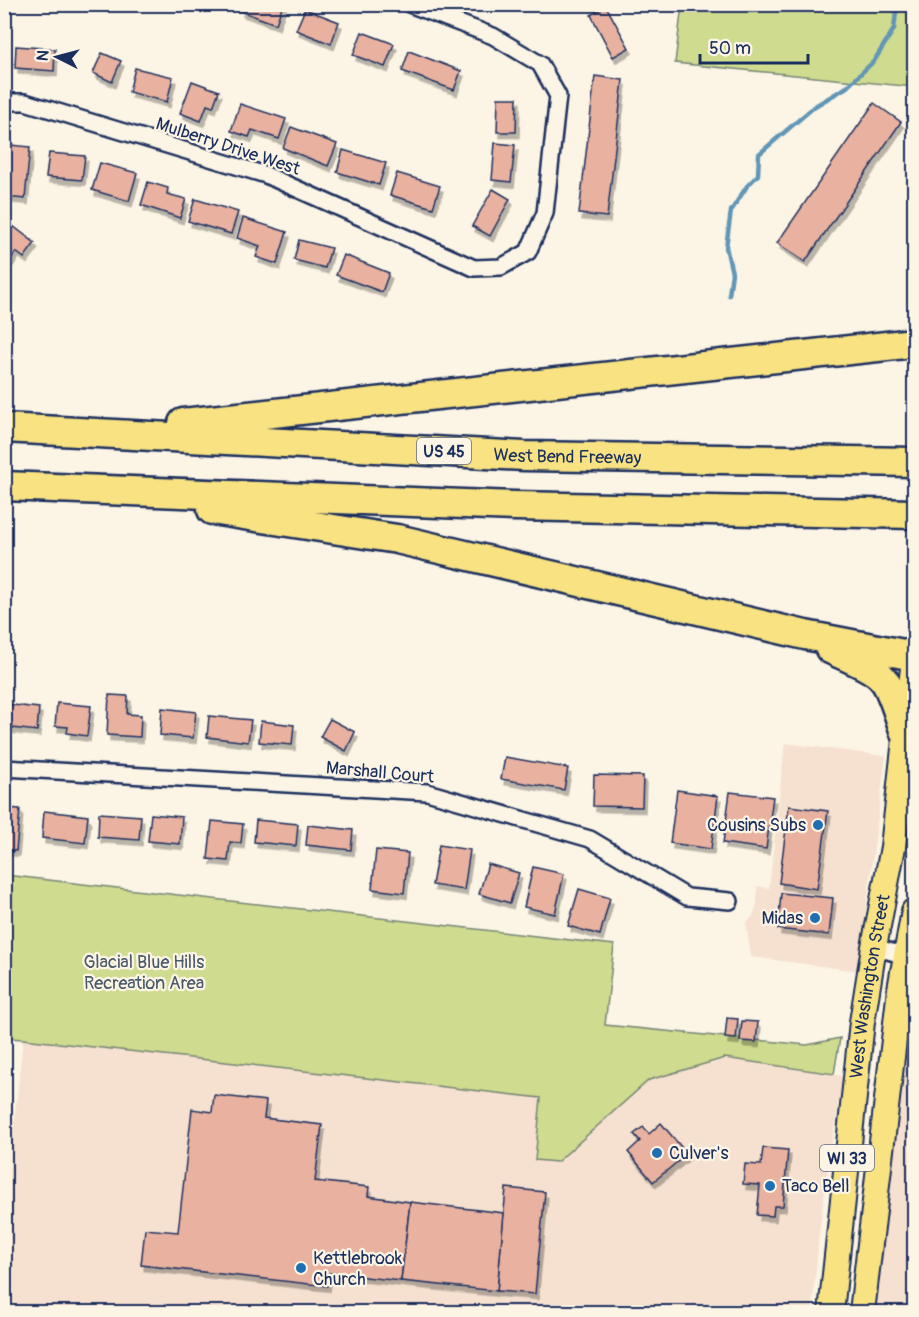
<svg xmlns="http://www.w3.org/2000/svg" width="919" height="1317" viewBox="0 0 919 1317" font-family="Pangolin,sans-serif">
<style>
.built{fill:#f6e1d0}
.green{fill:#cfdb8e;stroke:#758576;stroke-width:1.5}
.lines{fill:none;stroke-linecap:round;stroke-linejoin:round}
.stream{stroke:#6296b7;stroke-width:4.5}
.building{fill:#e9b19f;stroke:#1b2f5e;stroke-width:1.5;filter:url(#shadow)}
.street-casing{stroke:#1b2f5e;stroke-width:20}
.primary-casing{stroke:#1b2f5e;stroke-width:28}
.highway-casing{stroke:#1b2f5e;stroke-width:33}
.street{stroke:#fcf5e5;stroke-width:15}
.primary{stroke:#f8e281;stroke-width:24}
.highway{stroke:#f8e281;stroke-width:28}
.poi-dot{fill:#1f6fb2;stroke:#fcf5e5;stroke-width:2}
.labels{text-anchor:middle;stroke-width:4.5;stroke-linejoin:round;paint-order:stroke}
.shield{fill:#fcf5e5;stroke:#5e6a86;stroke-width:1.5}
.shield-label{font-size:16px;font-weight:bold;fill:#1b2f5e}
.street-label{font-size:18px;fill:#1b2f5e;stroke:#fcf5e5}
.poi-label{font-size:18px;fill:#1b2f5e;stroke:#fcf5e5;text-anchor:start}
.park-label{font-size:18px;fill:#485a6a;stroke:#fcf5e5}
</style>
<defs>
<filter id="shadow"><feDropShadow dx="3" dy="5.5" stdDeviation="0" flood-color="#0004"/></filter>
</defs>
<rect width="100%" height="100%" fill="#fcf5e5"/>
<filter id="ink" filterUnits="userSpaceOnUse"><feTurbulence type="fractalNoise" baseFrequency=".0167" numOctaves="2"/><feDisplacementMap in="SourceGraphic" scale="12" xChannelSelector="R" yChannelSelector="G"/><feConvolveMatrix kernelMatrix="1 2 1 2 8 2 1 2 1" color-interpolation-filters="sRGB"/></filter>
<g filter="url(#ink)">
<g class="built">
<path d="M785,743l101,13 -28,215 -107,-14 -5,-34 7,-7 4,-13v-17l12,2z"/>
<path d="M914,956v356l-29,-3 -1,3h-13z"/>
<path d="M23,1039l518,59 -6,61 22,3 92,-82 76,-22 118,18 -14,86 -10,73 -7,77h-807v-104z"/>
</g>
<g class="green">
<path d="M682,5h232v82l-239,-24z"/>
<path d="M5,875l609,70 -9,80 202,20 33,-7 -6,36 -109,-16 -76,22 -92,82 -22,-2 6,-62 -518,-59 -14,-1 -4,1z"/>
</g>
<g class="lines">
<path class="stream" d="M729,295l3,-22 -6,-26 5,-36 16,-25 11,-11 1,-21 56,-48 32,-19 27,-26 20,-32 3,-25"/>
</g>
<g class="building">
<path d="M242,4h41l-7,20 -36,-13z"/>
<path d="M606,6l23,42 -16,9 -22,-42z"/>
<path d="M305,9l34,13 -8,22 -35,-14z"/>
<path d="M362,32l32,12 -9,23 -32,-12z"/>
<path d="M16,46l39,3 -1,22 -39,-3z"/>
<path d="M409,51l52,20 -7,19 -52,-19z"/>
<path d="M102,53l19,8 -9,21 -19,-9z"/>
<path d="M135,68l38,9 -6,25 -38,-10z"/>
<path d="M595,76l28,4 -16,137 -28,-3z"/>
<path d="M192,81l27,10 -6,16 -6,-2 -6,16 -21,-8z"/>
<path d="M498,98h19l-1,34h-19z"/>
<path d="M874,103l27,19 -96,140 -28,-19z"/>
<path d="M240,104l46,15 -7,20 -27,-9 -3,7 -18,-6z"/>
<path d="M291,127l46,17 -9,22 -45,-18z"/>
<path d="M495,143l20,2 -4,37 -19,-2z"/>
<path d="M10,145l20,2 -5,52 -19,-2z"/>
<path d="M343,150l43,13 -7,22 -42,-13z"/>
<path d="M49,153l36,3 -3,24 -36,-3z"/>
<path d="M100,163l37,10 -8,28 -37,-11z"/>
<path d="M397,173l43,13 -7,22 -43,-13z"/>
<path d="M148,182l20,6 -1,6 19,5 -6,19 -39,-13z"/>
<path d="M493,189l17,10 -20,37 -18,-10z"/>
<path d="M195,199l43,13 -7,22 -43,-13z"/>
<path d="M243,218l44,14 -10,32 -21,-7 4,-11 -23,-8z"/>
<path d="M13,226l22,17 -11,15 -8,-6 -8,11 -4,-2v-23z"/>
<path d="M299,240l32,8 -6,20 -31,-8z"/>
<path d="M344,255l45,18 -7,19 -46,-17z"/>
<path d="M109,695l19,1 -1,18 14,1 -1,22 -33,-2z"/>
<path d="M57,703l34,3 -4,30 -20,-3 1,-6 -13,-1z"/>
<path d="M4,704l35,4 -2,23 -33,-4z"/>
<path d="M162,708l34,4 -3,26 -33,-3z"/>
<path d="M209,716l42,4 -3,22 -41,-5z"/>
<path d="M330,719l25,13 -9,19 -26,-14z"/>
<path d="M261,721l33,4 -2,20 -33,-3z"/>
<path d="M505,757l63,11 -4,22 -63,-11z"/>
<path d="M594,775l49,1 -1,31 -49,-1z"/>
<path d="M677,790l41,6 -7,53 -41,-6z"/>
<path d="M730,792l43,5 -7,52 -43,-6z"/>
<path d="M789,806l39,5 -11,78 -38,-6z"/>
<path d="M4,808l16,1 -4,42 -12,-1z"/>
<path d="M44,811l44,5 -3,27 -43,-5z"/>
<path d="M99,813l42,3 -2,24 -41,-3z"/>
<path d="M151,814l31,3 -2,27 -32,-3z"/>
<path d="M256,820l42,4 -2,22 -42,-4z"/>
<path d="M212,821l31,3 -2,19 -11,-1 -2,19 -20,-2z"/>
<path d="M308,825l45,5 -2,20 -45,-5z"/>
<path d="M439,845l31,5 -6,40 -32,-5z"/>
<path d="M376,850l32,3 -4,40 -32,-4z"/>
<path d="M488,864l31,9 -9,30 -31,-9z"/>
<path d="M533,867l31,7 -9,40 -31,-7z"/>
<path d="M579,889l31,9 -10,37 -32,-9z"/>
<path d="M781,893l52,5 -4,37 -51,-6z"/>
<path d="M727,1018l11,1 -2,20 -11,-1z"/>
<path d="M742,1021l16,1 -2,20 -16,-1z"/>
<path d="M214,1095l52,6 -2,17 58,7 -7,56 54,6 -1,9 42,6 -9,79 -72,-8 -2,13 -186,-21 4,-36 33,3 14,-123 20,3z"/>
<path d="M661,1123l26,31 -34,28 -25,-30 12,-11 -6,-7 9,-7 6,7z"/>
<path d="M763,1148l25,2 -5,56h-9l-1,10 -16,-1 3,-30 -17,-1 2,-20 16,1z"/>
<path d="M506,1188l39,4 -10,102 -38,-3z"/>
<path d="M410,1202l94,11 -7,78 -96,-10z"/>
</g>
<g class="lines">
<defs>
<g id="street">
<path d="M4,102h21l241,73 208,93 27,-1 27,-15 17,-39 13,-117 -18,-32 -47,-28 -84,-32"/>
<path d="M4,768l423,24 163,47 97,58 43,4"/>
<path d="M874,947l32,9h8"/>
</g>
<g id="primary">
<path id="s1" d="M831,1312l31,-290 12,-75 19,-100 21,-188"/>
<path d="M862,1312l38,-323 14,-78"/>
</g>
<g id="highway">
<path d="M183,423l731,-80"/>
<path id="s2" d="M4,428l520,28 390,6"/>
<path d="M4,486l511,20 399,8"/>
<path d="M212,510l185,29 408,96 109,21"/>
<path d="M830,649c14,7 44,18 53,30 9,10 18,43 23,57"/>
</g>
</defs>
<use href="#street" class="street-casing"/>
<use href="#primary" class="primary-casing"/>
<use href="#highway" class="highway-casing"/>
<use href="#street" class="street"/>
<use href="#primary" class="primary"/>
<use href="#highway" class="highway"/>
</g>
</g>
<g class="poi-dot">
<circle cx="818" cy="825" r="6"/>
<circle cx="815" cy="918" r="6"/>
<circle cx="657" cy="1153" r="6"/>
<circle cx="770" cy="1186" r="6"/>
<circle cx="301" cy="1268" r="6"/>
</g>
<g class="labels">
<g class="shield">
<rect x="417" y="438" width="54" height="26" rx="4.5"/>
<rect x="820" y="1145" width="54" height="26" rx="4.5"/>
</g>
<g class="shield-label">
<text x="444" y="457">US 45</text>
<text x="847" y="1164">WI 33</text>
</g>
<g class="street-label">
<text transform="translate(228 146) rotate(18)" y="6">Mulberry Drive West</text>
<text dy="6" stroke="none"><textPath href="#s2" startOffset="564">West Bend Freeway</textPath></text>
<text transform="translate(380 772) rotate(5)" y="6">Marshall Court</text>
<text dy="6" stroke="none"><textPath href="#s1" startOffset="328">West Washington Street</textPath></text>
</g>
<g class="poi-label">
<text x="806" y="831" text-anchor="end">Cousins Subs</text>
<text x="803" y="924" text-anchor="end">Midas</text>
<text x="669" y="1159">Culver's</text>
<text x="782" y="1192">Taco Bell</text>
<text x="313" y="1264">Kettlebrook<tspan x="313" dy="21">Church</tspan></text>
</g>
<g class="park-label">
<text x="144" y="968">Glacial Blue Hills<tspan x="144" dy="21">Recreation Area</tspan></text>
</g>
</g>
<rect width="919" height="1317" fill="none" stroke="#fcf5e5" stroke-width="24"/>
<rect x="12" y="12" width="895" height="1293" fill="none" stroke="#1b2f5e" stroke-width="2" filter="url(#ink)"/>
<g transform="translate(57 57) rotate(276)" stroke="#fcf5e5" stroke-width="4.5" paint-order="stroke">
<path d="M0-4.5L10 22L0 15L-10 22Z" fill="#1b2f5e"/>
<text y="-9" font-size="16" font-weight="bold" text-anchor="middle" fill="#1b2f5e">N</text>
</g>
<path d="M700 54v9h108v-9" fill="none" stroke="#1b2f5e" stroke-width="3"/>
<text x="709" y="54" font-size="18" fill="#1b2f5e" stroke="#fcf5e5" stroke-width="4.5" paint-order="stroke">50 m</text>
</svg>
